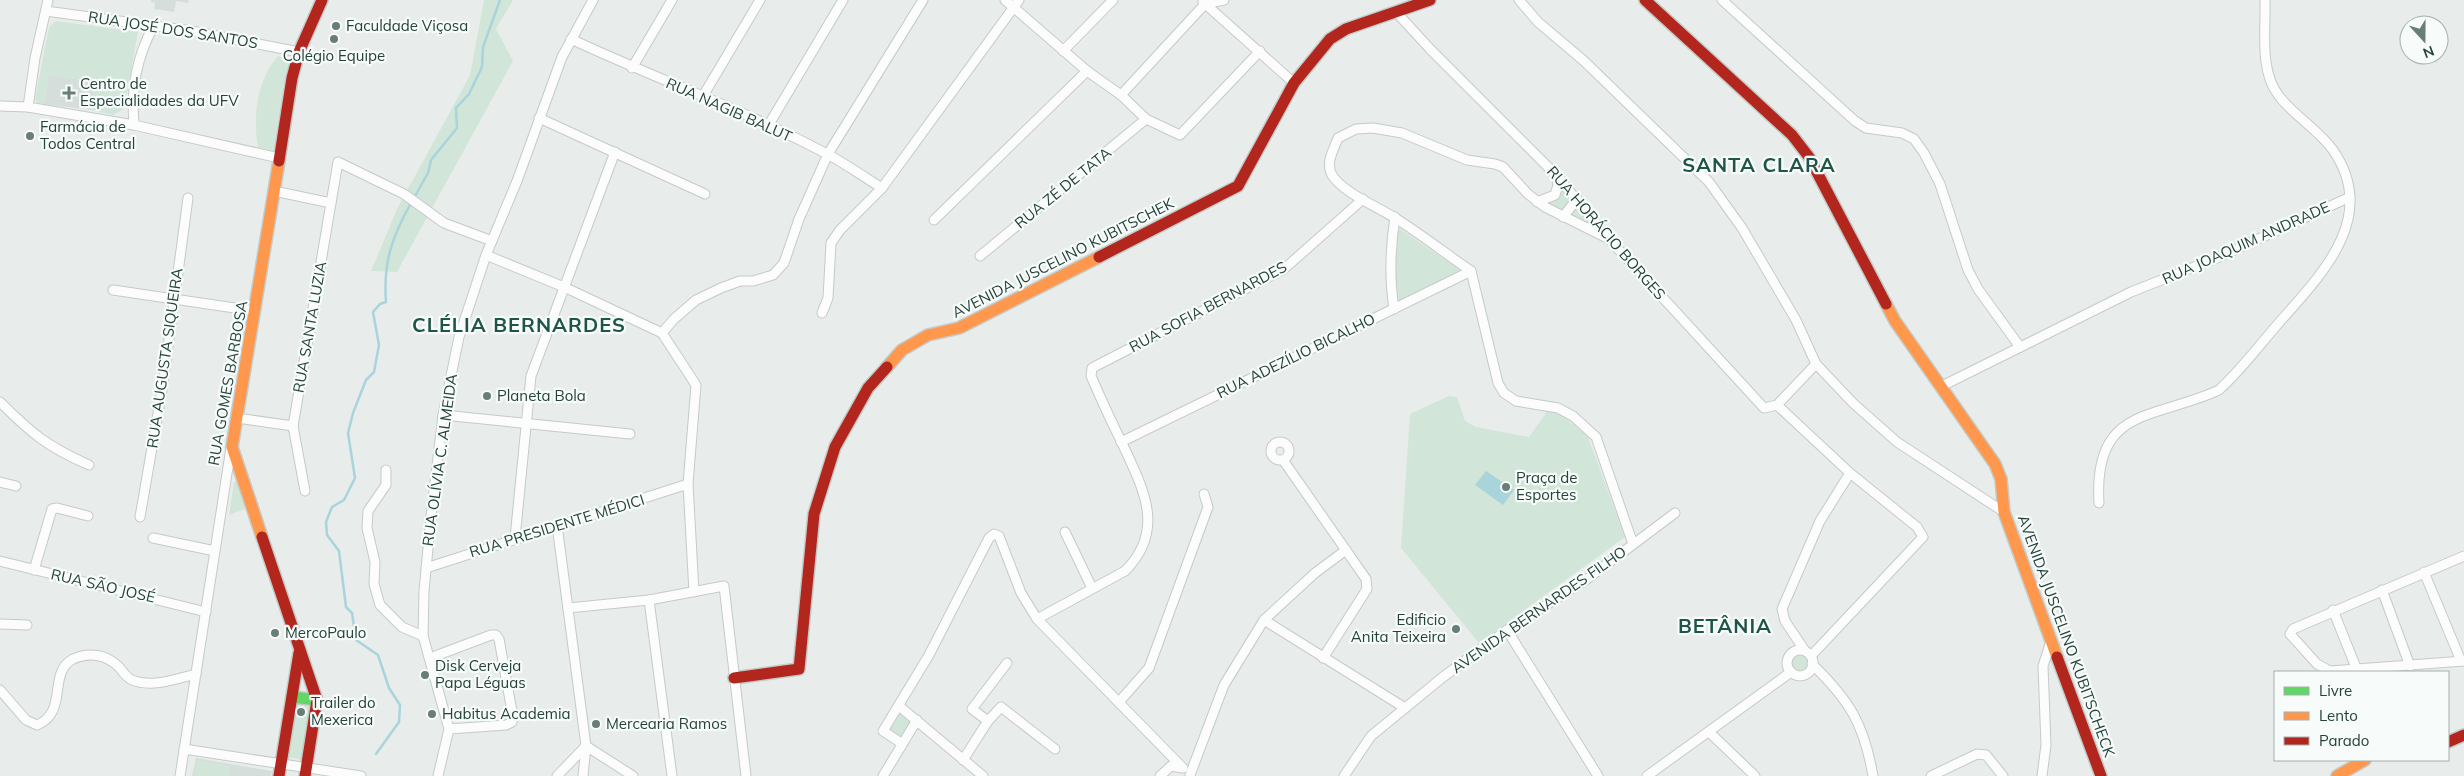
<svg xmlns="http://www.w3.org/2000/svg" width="2464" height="776" viewBox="0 0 2464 776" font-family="Mulish,sans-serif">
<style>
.built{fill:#d6dedb}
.green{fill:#d1e6d8}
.water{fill:#a9d4db}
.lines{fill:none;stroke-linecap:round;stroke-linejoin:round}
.stream{stroke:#a9d4db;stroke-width:2.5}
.street-casing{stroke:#c5cac8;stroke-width:11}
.fast-casing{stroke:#c3cbc8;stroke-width:14}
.slow-casing{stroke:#c3cbc8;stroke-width:14}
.jam-casing{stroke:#c3cbc8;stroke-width:14}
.street{stroke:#fcfcfc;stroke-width:9}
.fast{stroke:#63d668;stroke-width:11}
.slow{stroke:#ff974d;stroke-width:11}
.jam{stroke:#b3261e;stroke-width:11}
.poi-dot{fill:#697e78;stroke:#f7fbf9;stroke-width:2}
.labels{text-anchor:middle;stroke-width:4.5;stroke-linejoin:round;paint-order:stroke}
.poi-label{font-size:15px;fill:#24423a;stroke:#f7fbf9;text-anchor:start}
.street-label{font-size:15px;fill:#24423a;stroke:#f7fbf9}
.district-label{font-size:20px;font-weight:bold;letter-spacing:1px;fill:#1f5548;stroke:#f7fbf9}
</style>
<rect width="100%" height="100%" fill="#e8edeb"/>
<g class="built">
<path d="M151,0h38l-1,3 -12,-2 -2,11 -20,-3 1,-6 -4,-1z"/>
<path d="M48,75l47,7 -4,28 -47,-6z"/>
<path d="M196,758l76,13 -1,5h-79z"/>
</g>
<g class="green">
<path d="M484,0h29l-17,29 17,32 -116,211 -26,-1 26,-62 73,-134z"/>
<path d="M56,21l82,11 -14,77 -11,6 -22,-5 4,-28 -47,-7 -4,29 -6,-1 -3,-4 14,-72z"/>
<path d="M278,56l11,4 -5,22 -11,69 -15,-3c-5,-31 -2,-67 20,-92z"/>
<path d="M1558,178l50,60 -64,-36 6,-2z"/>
<path d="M1397,227l63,43 -61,34 -5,-49z"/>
<path d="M1449,396l8,1 8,24 11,6 53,10 19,-27 10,1 30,26 37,100 -146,106 -78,-95 9,-134z"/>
<path d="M234,482h3l8,27 -16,6z"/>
<circle cx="1800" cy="662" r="11"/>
<path d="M295,704l15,3 -8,53 -15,-3z"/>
<path d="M899,710l16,12 -14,18 -15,-11z"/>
<path d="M197,760l33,6 -2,10h-34z"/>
</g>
<path class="water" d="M1486,471l28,19 -11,15 -28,-20z"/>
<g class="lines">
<g class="stream">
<path d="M414,198l14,-25 3,-13 26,-32 -1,-20 13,-14 13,-27 1,-20 17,-47"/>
<path d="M376,754l23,-32 1,-17 -11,-17 -11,-33 -22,-15 -4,-27 -6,-6 -7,-56 -12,-16 -1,-13 6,-15 12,-7 11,-22 -7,-45 5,-20 13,-33 8,-8 5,-27 -6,-33 7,-8 6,-2c-3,-40 6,-65 25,-99"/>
</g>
<defs>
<g id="street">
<path d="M1005,0l82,71 34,24 25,24 34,16 80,-84"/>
<path d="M1519,0l19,22 46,39 125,121 33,46 54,92 20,44 37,39 44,39 107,70"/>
<path d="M1722,0l133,121 11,7 36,5 12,6 10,14 16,31 28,86 10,19 42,58"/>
<path d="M1203,2l91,81"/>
<path d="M46,11l146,20 107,21"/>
<path d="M1396,12l35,38 126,126 52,63 155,169 13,-3 39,-41"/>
<path d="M571,39c85,40 174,71 256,115 19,10 37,23 55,34"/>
<path d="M1063,51l50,-51"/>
<path d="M632,68l40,-68"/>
<path d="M1121,95l84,-91 19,-4"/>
<path d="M703,96l57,-96"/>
<path d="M0,106l28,1 106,18 145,33"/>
<path d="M28,107l7,-49 13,-58"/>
<path d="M539,118l166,76"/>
<path d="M134,125c-3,-36 2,-67 20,-100"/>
<path d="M768,126l75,-126"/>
<path d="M274,191l57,12"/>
<path d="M1537,202l18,-7 3,-10 -1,-8"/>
<path d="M1563,217l14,-18"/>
<path d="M934,220l153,-149"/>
<path d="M1609,239l-64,-32 -17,-13 -25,-27 -8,-3 -28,-4 -65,-27 -29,-5 -17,1 -18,9c-4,11 -13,25 -6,37 10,17 46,32 63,43 26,16 51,36 76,53l27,112 6,10 12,8 42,7 15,8 23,21 37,107"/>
<path d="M486,255l78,32 98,46"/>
<path d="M980,256l166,-137"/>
<path d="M113,290l142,21"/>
<path d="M1394,309c-5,-32 -4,-60 1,-92"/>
<path d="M822,313l6,-15 3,-55 9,-13 42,-42 137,-188"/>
<path d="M1940,387l191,-95 86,-34 133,-61"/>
<path d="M0,402c32,32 48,45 89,63"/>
<path d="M1777,405l73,68 67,54 6,10 -112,119"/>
<path d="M443,415l187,19"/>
<path d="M237,418l56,8"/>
<circle cx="1280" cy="451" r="9"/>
<path d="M1121,442l350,-171"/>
<path d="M1283,460l83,119 1,10 -44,69"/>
<path d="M386,470v15l-18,26 -1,17 8,34 -1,22 6,21 22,22 21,9"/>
<path d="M0,482l16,4"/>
<path d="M305,491l-12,-65 45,-264 66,32 40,29 48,18"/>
<path d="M2099,503c-6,-97 55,-83 120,-113 22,-20 39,-43 58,-65 43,-49 103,-107 56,-175 -15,-21 -39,-34 -54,-54 -20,-25 -13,-66 -14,-96"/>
<path d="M140,517l23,-133 25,-186"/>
<path d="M557,525l29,221 -3,30"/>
<path d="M1065,532l27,56"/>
<path d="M153,538l62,13"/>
<path d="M515,538l16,-162 84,-224"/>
<path d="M2464,556l-171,73 -3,5 27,30 13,7 134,-10"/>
<path d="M0,561l206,51"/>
<path d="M426,568l262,-84"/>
<path d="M34,570l18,-61 5,-1 31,8"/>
<path d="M2424,572l37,89"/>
<path d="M2382,590l28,76"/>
<path d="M694,592l-6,-108 8,-99 -34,-52 12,-14 22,-19 25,-12 19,-7h13l20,-6 11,-12 15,-44 29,-65 95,-154"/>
<path d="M649,600l23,176"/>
<path d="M568,608l81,-8 75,-14 22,190"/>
<path d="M2333,610l24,60"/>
<path d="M1037,619l88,-48c42,-42 17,-84 -3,-128 -11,-22 -21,-44 -31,-67l1,-8 192,-99 79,-70"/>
<path d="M1264,620l141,88"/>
<path d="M0,624l27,1"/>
<path d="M1507,630l91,146"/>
<circle cx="1800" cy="663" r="13"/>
<path d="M1805,651l-20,-30 -3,-12 38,-88 30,-48"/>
<path d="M430,658l61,-23h5l3,4 14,78 -1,5 -6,3 -57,4"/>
<path d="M1812,664c38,37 52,60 61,112"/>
<path d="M0,690l26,30 11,5c32,-13 10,-52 36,-66 16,-7 33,-5 46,8 3,4 8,11 13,13 20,8 44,-1 64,-6"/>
<path d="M1119,702l30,-34 59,-161 -4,-13"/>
<path d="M899,706l84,70"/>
<path d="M988,721l-16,-12 35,-46"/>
<path d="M1709,732l46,44"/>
<path d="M901,743l-18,-12 46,-76 60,-117 5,-4 5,2 22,57 16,26 145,148"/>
<path d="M586,746l47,30"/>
<path d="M184,749l177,27"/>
<path d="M963,760l25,-39 13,-14 54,42"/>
<path d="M1190,775l34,-90 40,-65 51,-47 31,-23"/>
<path d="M180,776l51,-328"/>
<path d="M438,776l11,-47 -26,-93 1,-45 7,-75 12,-101 16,-78 27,-82 31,-74 45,-124 31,-57"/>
<path d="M557,776l29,-30"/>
<path d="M883,776l34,-56"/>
<path d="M1160,776l11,-10 12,2"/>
<path d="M1344,776l27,-40 72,-59 64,-47 80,-51 88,-66"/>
<path d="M1647,776l144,-104"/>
<path d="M1931,776l46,-22 9,1 17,21"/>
<path d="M2042,776l4,-31 -3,-79 8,-25"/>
</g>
<path id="fast" d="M292,697l25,3"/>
<g id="slow">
<path d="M1886,304l9,17 100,143 6,15 3,33 53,145"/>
<path d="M887,367l15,-17 26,-15 31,-7 140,-71"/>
<path d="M262,537l-30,-90 47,-286"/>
<path d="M2337,776l28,-16"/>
</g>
<g id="jam">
<path d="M1645,0l147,135 17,22 77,147"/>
<path d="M279,161l13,-83 7,-26 23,-52"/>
<path d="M1099,257l139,-71 56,-103 36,-44 16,-10 84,-29"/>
<path d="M262,537l55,163 -12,76"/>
<path d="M2057,657l44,119"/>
<path d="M734,678l65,-9 15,-155 21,-67 33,-59 19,-21"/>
<path d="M2448,742l16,-7"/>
<path d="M279,776l20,-123"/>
</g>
</defs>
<use href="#street" class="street-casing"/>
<use href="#fast" class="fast-casing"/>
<use href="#slow" class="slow-casing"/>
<use href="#jam" class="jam-casing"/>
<use href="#street" class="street"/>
<use href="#fast" class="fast"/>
<use href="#slow" class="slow"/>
<use href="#jam" class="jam"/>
</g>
<g class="poi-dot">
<circle cx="336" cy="26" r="5"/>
<circle cx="334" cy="39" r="5"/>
<path d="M66.5 85.5h5v5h5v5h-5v5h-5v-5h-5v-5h5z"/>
<circle cx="30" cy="136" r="5"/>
<circle cx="487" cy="396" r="5"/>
<circle cx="1506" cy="487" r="5"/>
<circle cx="1456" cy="629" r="5"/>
<circle cx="275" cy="633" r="5"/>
<circle cx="425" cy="675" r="5"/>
<circle cx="301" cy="712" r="5"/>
<circle cx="432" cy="714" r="5"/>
<circle cx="596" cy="724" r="5"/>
</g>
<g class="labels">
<g class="poi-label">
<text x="346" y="31">Faculdade Viçosa</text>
<text x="334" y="61" text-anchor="middle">Colégio Equipe</text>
<text x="80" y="89">Centro de<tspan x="80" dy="17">Especialidades da UFV</tspan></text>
<text x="40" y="132">Farmácia de<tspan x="40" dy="17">Todos Central</tspan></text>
<text x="497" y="401">Planeta Bola</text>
<text x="1516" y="483">Praça de<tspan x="1516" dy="17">Esportes</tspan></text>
<text x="1446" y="625" text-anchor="end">Edificio<tspan x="1446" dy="17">Anita Teixeira</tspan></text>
<text x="285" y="638">MercoPaulo</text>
<text x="435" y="671">Disk Cerveja<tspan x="435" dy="17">Papa Léguas</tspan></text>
<text x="311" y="708">Trailer do<tspan x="311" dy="17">Mexerica</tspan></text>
<text x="442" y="719">Habitus Academia</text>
<text x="606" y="729">Mercearia Ramos</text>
</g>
<g class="street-label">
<text transform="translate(173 30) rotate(9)" y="5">RUA JOSÉ DOS SANTOS</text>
<text transform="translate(729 110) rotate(24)" y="5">RUA NAGIB BALUT</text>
<text transform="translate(1063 188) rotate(-39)" y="5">RUA ZÉ DE TATA</text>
<text transform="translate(1606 233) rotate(49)" y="5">RUA HORÁCIO BORGES</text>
<text transform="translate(2246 243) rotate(-24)" y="5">RUA JOAQUIM ANDRADE</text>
<text transform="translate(1063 258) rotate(-27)" y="5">AVENIDA JUSCELINO KUBITSCHEK</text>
<text transform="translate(1208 307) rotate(-28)" y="5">RUA SOFIA BERNARDES</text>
<text transform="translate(310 327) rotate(-80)" y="5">RUA SANTA LUZIA</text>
<text transform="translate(1296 356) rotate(-26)" y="5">RUA ADEZÍLIO BICALHO</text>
<text transform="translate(165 358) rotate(-82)" y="5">RUA AUGUSTA SIQUEIRA</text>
<text transform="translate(228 383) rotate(-80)" y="5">RUA GOMES BARBOSA</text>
<text transform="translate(440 460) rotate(-82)" y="5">RUA OLÍVIA C. ALMEIDA</text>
<text transform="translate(557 526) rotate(-17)" y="5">RUA PRESIDENTE MÉDICI</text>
<text transform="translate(103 586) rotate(13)" y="5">RUA SÃO JOSÉ</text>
<text transform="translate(1539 610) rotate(-35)" y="5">AVENIDA BERNARDES FILHO</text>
<text transform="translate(2066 636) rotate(70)" y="5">AVENIDA JUSCELINO KUBITSCHECK</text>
</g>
<g class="district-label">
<text x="1759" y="172">SANTA CLARA</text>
<text x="519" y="332">CLÉLIA BERNARDES</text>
<text x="1725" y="633">BETÂNIA</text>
</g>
</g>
<rect x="2274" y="671" width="175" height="90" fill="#f7fbf9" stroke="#a3b1ad"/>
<rect x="2284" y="687" width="25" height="8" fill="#63d668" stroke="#a3b1ad"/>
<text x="2319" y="696" font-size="15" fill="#24423a">Livre</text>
<rect x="2284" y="712" width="25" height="8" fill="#ff974d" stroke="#a3b1ad"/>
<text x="2319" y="721" font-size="15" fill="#24423a">Lento</text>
<rect x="2284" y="737" width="25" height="8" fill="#b3261e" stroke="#a3b1ad"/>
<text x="2319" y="746" font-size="15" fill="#24423a">Parado</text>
<g transform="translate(2424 40) rotate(159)"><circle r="24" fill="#f7fbf9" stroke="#a3b1ad"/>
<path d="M0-4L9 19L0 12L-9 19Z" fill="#697e78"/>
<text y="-8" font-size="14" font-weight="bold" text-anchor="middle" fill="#24423a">N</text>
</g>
</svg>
